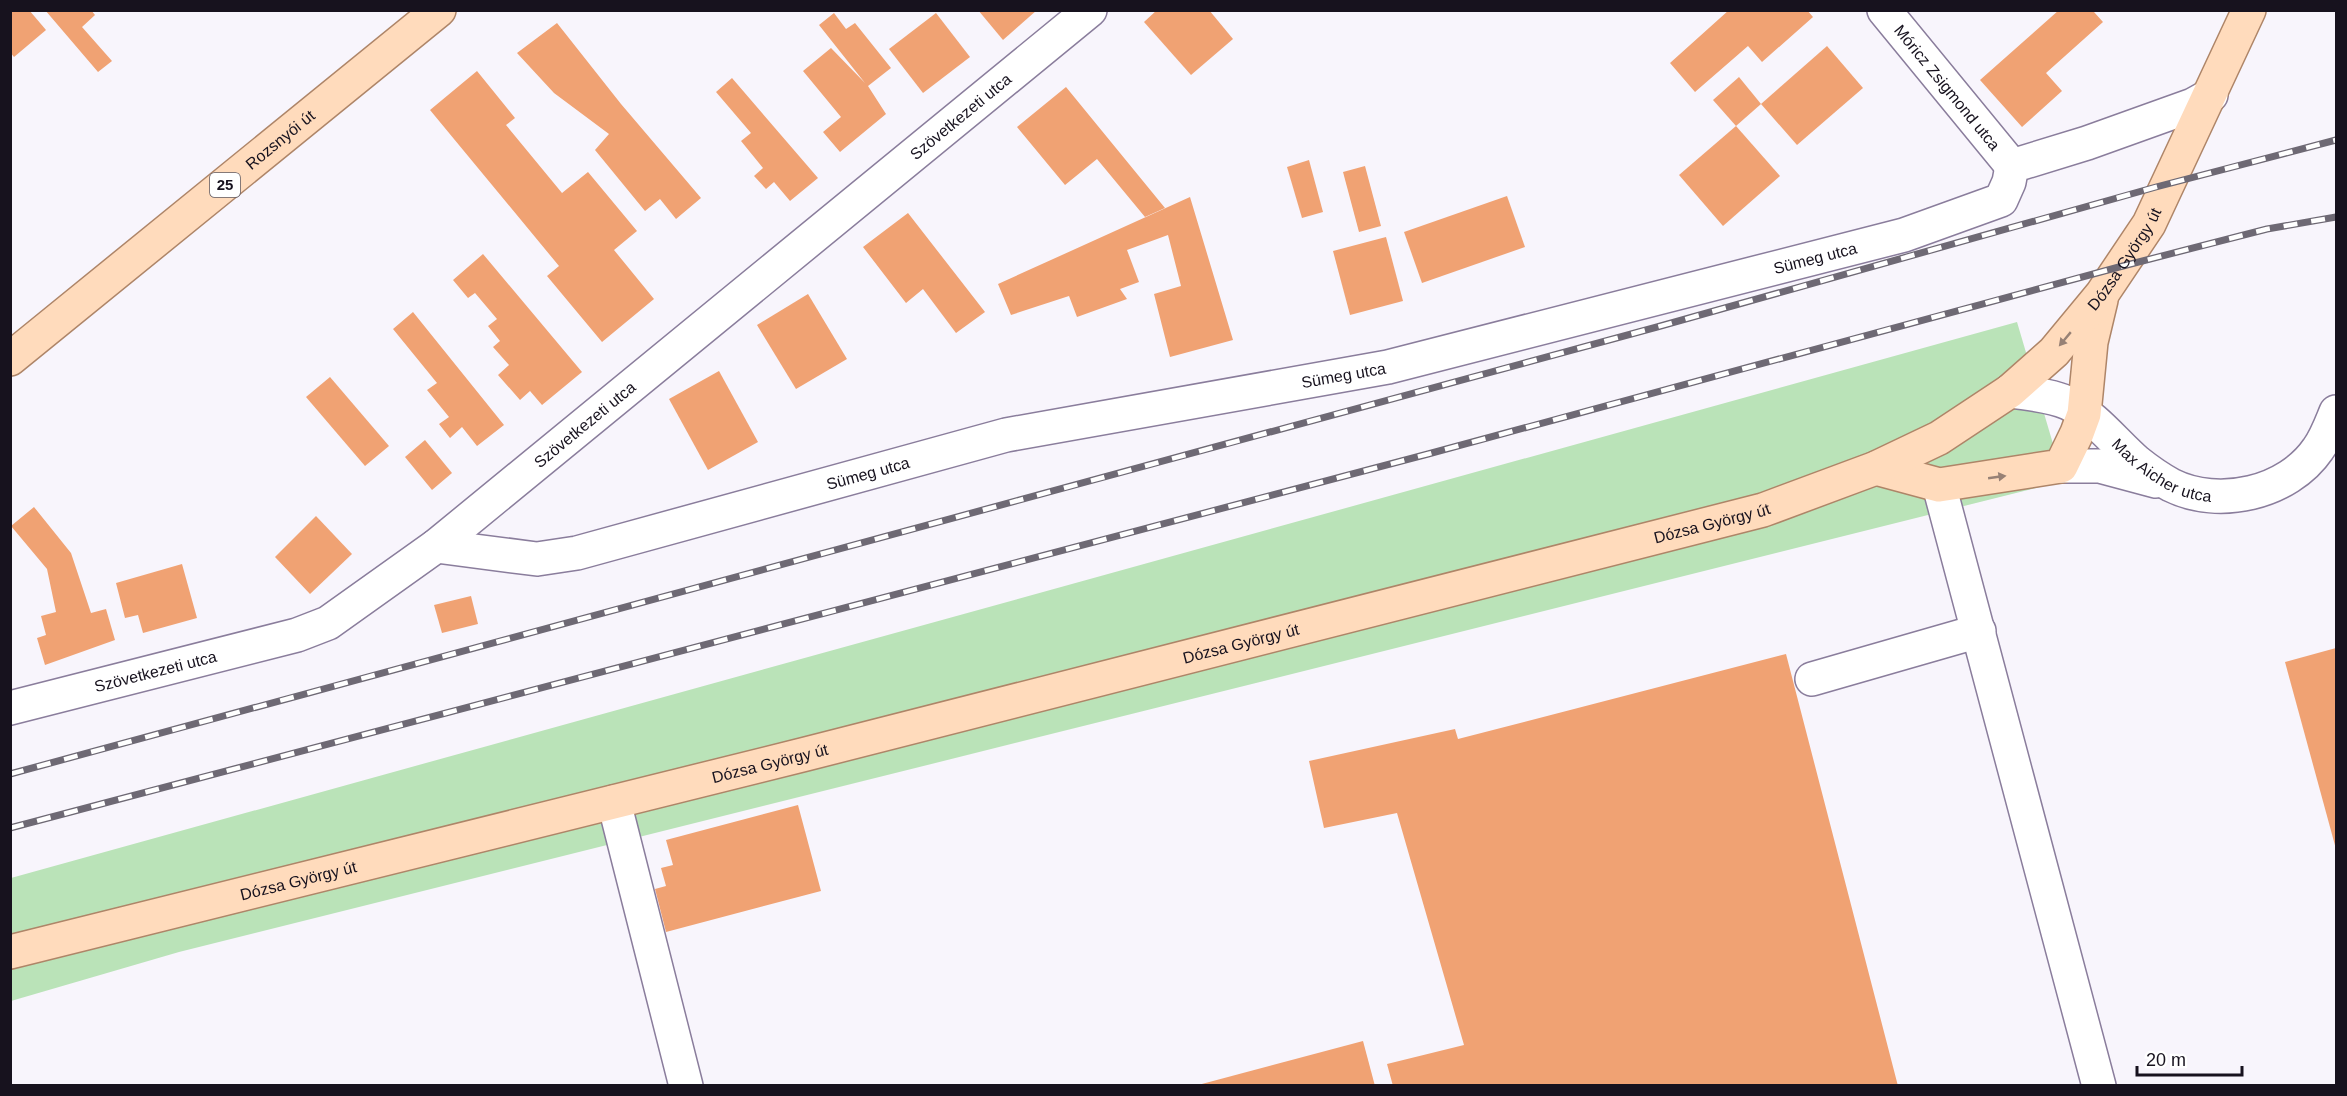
<svg xmlns="http://www.w3.org/2000/svg" width="2347" height="1096" viewBox="0 0 2347 1096" font-family="Arial,sans-serif">
<style>
.green{fill:#bae3b8}
.building{fill:#f0a273}
.lines{fill:none;stroke-linecap:round;stroke-linejoin:round}
.minor-casing{stroke:#8a7d9c;stroke-width:36}
.major-casing{stroke:#ae8568;stroke-width:36}
.minor{stroke:#fff;stroke-width:33}
.major{stroke:#ffdbbc;stroke-width:33}
.rail-casing{stroke:#6e6974;stroke-width:7}
.rail{stroke:#fff;stroke-width:4.5;stroke-dasharray:14;stroke-linecap:butt}
.oneway{fill:#978175}
.labels{text-anchor:middle;stroke-width:4.5;stroke-linejoin:round;paint-order:stroke}
.shield{fill:#fff;stroke:#5d5962;stroke-width:1.5}
.shield-label{font-size:15px;font-weight:bold;fill:#17121e}
.street-label{font-size:16px;fill:#17121e;stroke:#fff}
</style>
<rect width="100%" height="100%" fill="#f8f5fc"/>
<path class="green" d="M2017,322l47,159 -1885,471 -168,49v-123z"/>
<g class="building">
<path d="M10,10h19l17,20 -32,27 -4,-5z"/>
<path d="M45,10h46l4,5 -13,12 30,34 -14,11z"/>
<path d="M978,10h59l-34,30z"/>
<path d="M1157,10h52l24,29 -42,36 -47,-53z"/>
<path d="M1729,10h78l6,7 -51,45 -14,-16 -53,46 -25,-29z"/>
<path d="M2059,10h37l-2,2 9,10 -57,51 16,18 -40,36 -42,-47z"/>
<path d="M834,13l12,16 9,-6 36,45 -23,18 18,28 -46,38 -17,-20 18,-15 -38,-46 28,-23 34,35 -46,-58z"/>
<path d="M936,13l34,44 -47,36 -34,-44z"/>
<path d="M557,23l64,81 80,94 -25,21 -16,-20 -15,12 -50,-61 14,-16 -55,-41 -37,-40z"/>
<path d="M1827,46l36,42 -66,57 -36,-41z"/>
<path d="M477,71l38,47 -9,7 56,68 26,-21 49,59 -23,19 40,49 -52,43 -55,-66 12,-10 -129,-156z"/>
<path d="M1739,77l22,27 -25,22 -23,-26z"/>
<path d="M732,78l86,100 -28,23 -16,-19 -8,7 -12,-13 9,-8 -22,-27 10,-8 -35,-41z"/>
<path d="M1066,87l99,121 -20,9 -48,-58 -32,26 -48,-58z"/>
<path d="M1736,126l44,50 -57,50 -44,-51z"/>
<path d="M1309,160l14,52 -21,6 -15,-51z"/>
<path d="M1365,166l16,60 -22,6 -16,-60z"/>
<path d="M1507,196l18,51 -103,36 -18,-51z"/>
<path d="M1190,197l43,143 -63,17 -16,-63 27,-8 -13,-51 -41,15 12,32 -19,7 7,10 -50,18 -8,-21 -58,19 -13,-31z"/>
<path d="M908,213l77,99 -29,21 -33,-44 -17,14 -43,-56z"/>
<path d="M1386,237l17,64 -53,14 -17,-64z"/>
<path d="M483,254l99,118 -40,33 -12,-14 -10,9 -22,-25 11,-10 -16,-18 7,-6 -12,-15 9,-7 -22,-26 -7,5 -15,-18z"/>
<path d="M808,294l39,65 -51,30 -39,-64z"/>
<path d="M413,312l91,113 -27,21 -15,-19 -12,11 -11,-14 10,-7 -22,-27 10,-7 -44,-54z"/>
<path d="M719,371l39,71 -50,28 -39,-71z"/>
<path d="M330,377l59,69 -24,20 -59,-69z"/>
<path d="M425,440l27,33 -20,17 -27,-33z"/>
<path d="M34,507l37,46 20,60 15,-4 9,31 -70,25 -8,-27 9,-3 -5,-19 15,-4 -9,-43 -36,-43z"/>
<path d="M316,516l36,38 -42,40 -35,-37z"/>
<path d="M182,564l15,54 -54,15 -5,-18 -13,3 -9,-35z"/>
<path d="M471,596l7,28 -36,9 -8,-28z"/>
<path d="M2336,648v201l-51,-187z"/>
<path d="M1786,654l112,432h-505l-6,-22 77,-19 -67,-232 -73,15 -15,-67 146,-32 3,10z"/>
<path d="M798,805l23,86 -155,41 -11,-43 11,-3 -5,-18 12,-3 -7,-25z"/>
<path d="M1363,1041l12,45h-177v-1z"/>
</g>
<g class="lines">
<defs>
<g id="minor">
<path id="s1" d="M1884,10l128,156"/>
<path id="s2" d="M2010,391c20,3 40,4 58,12 27,13 47,40 69,59 10,8 23,17 34,23 48,24 117,8 147,-36 8,-11 13,-25 18,-37"/>
<path d="M2061,466h39l56,15"/>
<path d="M1939,485l160,601"/>
<path id="s3" d="M436,546l101,13 40,-6 429,-118 382,-68 516,-132 97,-35 8,-18 3,-16 75,-23 106,-38 18,-10"/>
<path d="M1812,679l167,-48"/>
<path id="s4" d="M10,708l287,-73 31,-12 108,-77 654,-536"/>
<path d="M614,802l72,284"/>
</g>
<g id="major">
<path id="s5" d="M10,359l429,-349"/>
<path d="M1876,468l63,17 122,-19 16,-33 7,-19 7,-72 10,-42"/>
<path id="s6" d="M10,952l796,-198 957,-244 113,-42 63,-30 71,-47 44,-39 48,-58 47,-70 100,-214"/>
</g>
</defs>
<use href="#minor" class="minor-casing"/>
<use href="#major" class="major-casing"/>
<use href="#minor" class="minor"/>
<use href="#major" class="major"/>
<defs>
<g id="rail">
<path d="M10,774l1647,-447 499,-140 180,-47"/>
<path d="M10,828l1418,-374 691,-187 148,-38 69,-12"/>
</g>
</defs>
<use href="#rail" class="rail-casing"/>
<use href="#rail" class="rail"/>
</g>
<defs><path id="oneway-solid" d="M-6-.8H1V-3.2L6.5 0L1 3.2V.8H-6Z" transform="scale(1.5)"/></defs>
<g class="oneway">
<use href="#oneway-solid" transform="translate(2065 339) rotate(130)"/>
<use href="#oneway-solid" transform="translate(1997 477) rotate(-8)"/>
</g>
<g class="labels">
<rect class="shield" x="210" y="173" width="30" height="24" rx="4.5"/>
<g class="shield-label">
<text x="225" y="190">25</text>
</g>
<g class="street-label">
<text dy="6" stroke="none"><textPath href="#s1" startOffset="100">Móricz Zsigmond utca</textPath></text>
<text dy="6" stroke="none"><textPath href="#s4" startOffset="1140">Szövetkezeti utca</textPath></text>
<text dy="6" stroke="none"><textPath href="#s5" startOffset="348">Rozsnyói út</textPath></text>
<text dy="6" stroke="none"><textPath href="#s3" startOffset="1416">Sümeg utca</textPath></text>
<text dy="6" stroke="none"><textPath href="#s6" startOffset="2259">Dózsa György út</textPath></text>
<text dy="6" stroke="none"><textPath href="#s3" startOffset="930">Sümeg utca</textPath></text>
<text dy="6" stroke="none"><textPath href="#s4" startOffset="654">Szövetkezeti utca</textPath></text>
<text dy="6" stroke="none"><textPath href="#s2" startOffset="177">Max Aicher utca</textPath></text>
<text dy="6" stroke="none"><textPath href="#s3" startOffset="444">Sümeg utca</textPath></text>
<text dy="6" stroke="none"><textPath href="#s6" startOffset="1755">Dózsa György út</textPath></text>
<text dy="6" stroke="none"><textPath href="#s6" startOffset="1269">Dózsa György út</textPath></text>
<text dy="6" stroke="none"><textPath href="#s4" startOffset="150">Szövetkezeti utca</textPath></text>
<text dy="6" stroke="none"><textPath href="#s6" startOffset="783">Dózsa György út</textPath></text>
<text dy="6" stroke="none"><textPath href="#s6" startOffset="297">Dózsa György út</textPath></text>
</g>
</g>
<rect width="2347" height="1096" fill="none" stroke="#17121e" stroke-width="24"/>
<path d="M2137 1066v9h105v-9" fill="none" stroke="#17121e" stroke-width="3"/>
<text x="2146" y="1066" font-size="18" fill="#17121e" stroke="#ffffff" stroke-width="4.5" paint-order="stroke">20 m</text>
</svg>
